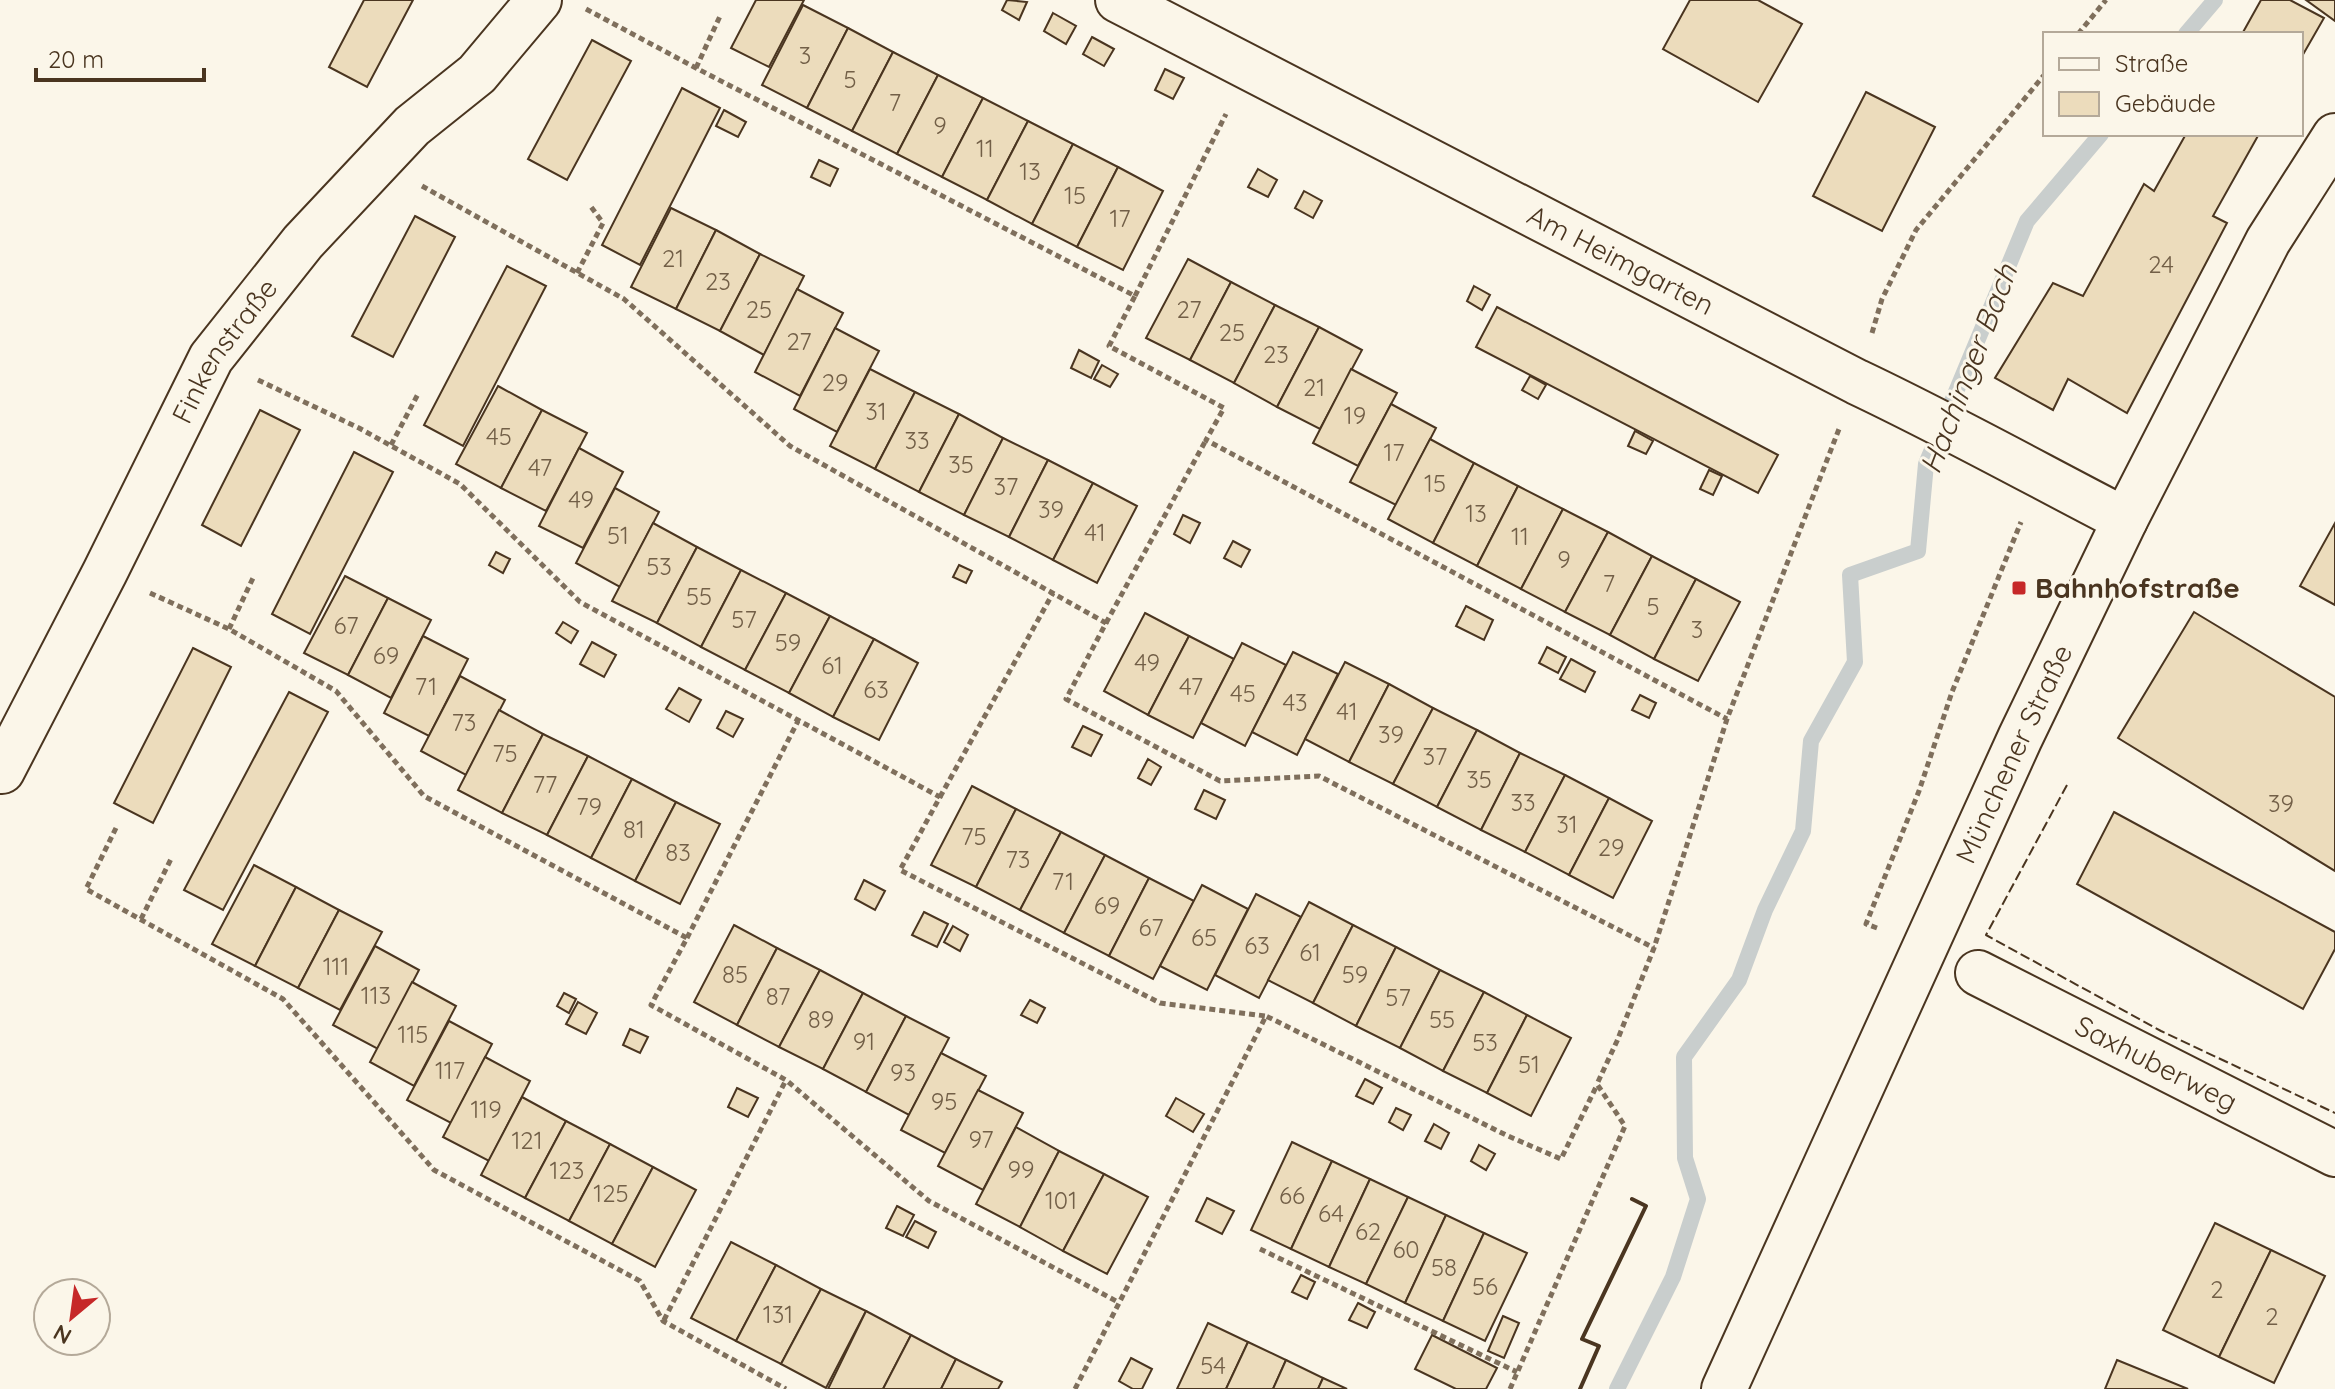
<svg xmlns="http://www.w3.org/2000/svg" width="2335" height="1389" viewBox="0 0 2335 1389" font-family="Quicksand,sans-serif">
<style>
.lines{fill:none;stroke-linecap:round;stroke-linejoin:round}
.stream{stroke:#c9cecd;stroke-width:16}
.building{fill:#ecdcbc;stroke:#4a3520;stroke-width:2}
.minor-casing{stroke:#4a3520;stroke-width:48}
.major-casing{stroke:#4a3520;stroke-width:48}
.path{stroke:#7f6f5c;stroke-width:5;stroke-dasharray:6 4;stroke-linecap:butt}
.minor{stroke:#fbf6e9;stroke-width:44}
.major{stroke:#fbf6e9;stroke-width:44}
.fence{stroke:#4a3520;stroke-width:2;stroke-dasharray:10 4;stroke-linecap:butt}
.wall{stroke:#4a3520;stroke-width:4}
.poi-dot{fill:#c62828;stroke:#fbf6e9;stroke-width:3}
.labels{text-anchor:middle;stroke-width:6;stroke-linejoin:round;paint-order:stroke}
.number-label{font-size:24px;fill:#725f47}
.street-label{font-size:28px;fill:#4a3520;stroke:#fbf6e9}
.poi-label{font-size:28px;font-weight:bold;fill:#4a3520;stroke:#fbf6e9;text-anchor:start}
.water-label{font-size:30px;font-style:italic;fill:#4a3520;stroke:#fbf6e9}
</style>
<rect width="100%" height="100%" fill="#fbf6e9"/>
<g class="lines">
<g class="stream">
<path d="M2186,34l29,-34"/>
<path d="M1617,1389l56,-112 25,-78 -13,-41 -1,-101 55,-77 26,-70 38,-79 8,-90 44,-79 -5,-87 68,-24 8,-87 101,-243 74,-87"/>
</g>
</g>
<g class="building">
<path d="M364,0h49l-46,87 -38,-20z"/>
<path d="M756,0h48l-35,67 -38,-19z"/>
<path d="M1007,0l20,2 -8,18 -17,-10z"/>
<path d="M1690,0h68l44,24 -44,78 -95,-53z"/>
<path d="M2261,0h29l34,18 -23,40v-24h-59z"/>
<path d="M2306,0h29v21z"/>
<path d="M803,5l45,23 -41,80 -45,-23z"/>
<path d="M1053,13l23,13 -10,18 -22,-13z"/>
<path d="M848,28l45,24 -41,79 -45,-23z"/>
<path d="M1092,37l22,12 -10,17 -21,-12z"/>
<path d="M592,40l39,21 -64,119 -39,-21z"/>
<path d="M893,52l45,23 -41,79 -45,-23z"/>
<path d="M1165,69l19,9 -11,21 -18,-9z"/>
<path d="M938,75l45,23 -41,79 -45,-23z"/>
<path d="M682,88l38,20 -80,157 -38,-20z"/>
<path d="M1866,92l69,35 -53,104 -69,-35z"/>
<path d="M983,98l45,23 -41,79 -45,-23z"/>
<path d="M724,110l22,12 -8,15 -22,-11z"/>
<path d="M1028,121l45,23 -41,80 -45,-24z"/>
<path d="M2186,134h73l-46,82 14,7 -100,190 -59,-34 -15,31 -58,-32 58,-95 30,13 61,-112 10,7z"/>
<path d="M1073,144l45,23 -41,80 -45,-23z"/>
<path d="M819,160l19,9 -8,17 -19,-9z"/>
<path d="M1118,167l45,24 -40,79 -46,-23z"/>
<path d="M1258,169l19,11 -9,17 -20,-10z"/>
<path d="M1304,191l18,10 -9,17 -18,-10z"/>
<path d="M671,208l45,22 -40,79 -45,-22z"/>
<path d="M415,216l40,21 -62,120 -41,-21z"/>
<path d="M716,230l44,24 -40,77 -44,-22z"/>
<path d="M760,254l44,22 -40,79 -44,-24z"/>
<path d="M1188,259l43,23 -41,78 -44,-22z"/>
<path d="M507,266l39,20 -83,160 -39,-21z"/>
<path d="M1231,282l44,23 -41,78 -44,-23z"/>
<path d="M1474,286l16,9 -8,15 -15,-9z"/>
<path d="M797,289l46,24 -43,83 -45,-24z"/>
<path d="M1275,305l44,22 -42,80 -43,-24z"/>
<path d="M1497,307l281,148 -20,38 -282,-146z"/>
<path d="M1319,327l43,23 -42,79 -43,-22z"/>
<path d="M835,328l44,23 -42,81 -43,-23z"/>
<path d="M1079,350l20,11 -8,17 -20,-10z"/>
<path d="M1102,365l16,9 -8,13 -16,-8z"/>
<path d="M870,369l45,23 -40,77 -45,-23z"/>
<path d="M1351,369l46,24 -39,73 -45,-23z"/>
<path d="M1530,376l16,9 -8,14 -16,-9z"/>
<path d="M498,386l44,24 -41,78 -45,-24z"/>
<path d="M915,392l44,22 -40,78 -44,-23z"/>
<path d="M1391,404l45,24 -40,77 -46,-23z"/>
<path d="M260,410l40,20 -59,116 -39,-21z"/>
<path d="M542,410l45,23 -41,78 -45,-23z"/>
<path d="M959,414l44,24 -39,77 -45,-23z"/>
<path d="M1635,431l18,10 -7,13 -18,-8z"/>
<path d="M1003,438l45,22 -39,77 -45,-22z"/>
<path d="M1430,439l44,24 -41,80 -45,-24z"/>
<path d="M579,448l44,24 -40,76 -44,-22z"/>
<path d="M354,452l39,20 -83,162 -38,-20z"/>
<path d="M1048,460l45,23 -40,77 -44,-23z"/>
<path d="M1474,463l44,23 -41,80 -44,-23z"/>
<path d="M1709,470l13,6 -9,19 -13,-6z"/>
<path d="M1093,483l44,23 -40,77 -44,-23z"/>
<path d="M1518,486l45,23 -42,80 -44,-23z"/>
<path d="M615,488l44,24 -39,75 -44,-24z"/>
<path d="M1563,509l45,23 -43,80 -44,-23z"/>
<path d="M1183,515l17,8 -10,20 -16,-9z"/>
<path d="M653,523l44,24 -40,76 -45,-22z"/>
<path d="M2335,523v82l-35,-19z"/>
<path d="M1608,532l44,24 -42,79 -45,-23z"/>
<path d="M1233,541l17,9 -9,17 -17,-9z"/>
<path d="M697,547l44,23 -40,77 -44,-24z"/>
<path d="M496,552l14,7 -7,14 -14,-8z"/>
<path d="M1652,556l44,23 -42,80 -44,-24z"/>
<path d="M959,565l13,6 -6,12 -13,-6z"/>
<path d="M741,570l45,23 -41,77 -44,-23z"/>
<path d="M345,576l43,22 -40,77 -44,-22z"/>
<path d="M1696,579l44,23 -42,79 -44,-22z"/>
<path d="M786,593l44,23 -41,77 -44,-23z"/>
<path d="M388,598l43,22 -40,78 -43,-23z"/>
<path d="M1466,606l27,14 -9,20 -28,-14z"/>
<path d="M2194,612l141,85v174l-217,-133z"/>
<path d="M1145,613l44,23 -41,79 -44,-24z"/>
<path d="M830,616l44,23 -41,78 -44,-24z"/>
<path d="M563,622l15,9 -7,12 -15,-10z"/>
<path d="M423,636l45,23 -39,77 -45,-23z"/>
<path d="M1189,636l45,23 -41,79 -45,-23z"/>
<path d="M874,639l44,24 -39,77 -46,-23z"/>
<path d="M592,642l24,13 -12,22 -24,-13z"/>
<path d="M1242,643l44,22 -41,81 -44,-23z"/>
<path d="M1547,647l19,10 -8,16 -19,-10z"/>
<path d="M193,648l38,19 -78,156 -39,-20z"/>
<path d="M1293,652l45,22 -41,81 -45,-23z"/>
<path d="M1571,659l24,13 -10,20 -25,-13z"/>
<path d="M1345,662l44,22 -40,78 -44,-23z"/>
<path d="M460,676l45,24 -39,75 -45,-24z"/>
<path d="M1389,684l44,24 -40,76 -44,-22z"/>
<path d="M679,688l22,12 -12,22 -23,-13z"/>
<path d="M289,692l39,20 -105,198 -39,-20z"/>
<path d="M1640,695l16,8 -7,15 -17,-8z"/>
<path d="M1433,708l44,22 -40,77 -44,-23z"/>
<path d="M499,710l44,24 -41,79 -44,-23z"/>
<path d="M726,711l17,8 -10,18 -16,-9z"/>
<path d="M1083,726l19,9 -11,21 -19,-9z"/>
<path d="M1477,730l43,23 -39,77 -44,-23z"/>
<path d="M543,734l45,22 -41,79 -45,-22z"/>
<path d="M1520,753l45,22 -40,77 -44,-22z"/>
<path d="M588,756l44,23 -41,79 -44,-23z"/>
<path d="M1148,759l13,8 -10,18 -13,-7z"/>
<path d="M1565,775l44,23 -40,77 -44,-23z"/>
<path d="M632,779l44,23 -41,79 -44,-23z"/>
<path d="M972,786l44,23 -40,78 -45,-22z"/>
<path d="M1204,790l21,10 -9,19 -21,-10z"/>
<path d="M1609,798l43,23 -39,77 -44,-23z"/>
<path d="M676,802l44,22 -40,80 -45,-23z"/>
<path d="M1016,809l45,23 -41,78 -44,-23z"/>
<path d="M2114,812l221,120v17l-32,60 -226,-125z"/>
<path d="M1061,832l44,23 -41,78 -44,-23z"/>
<path d="M1105,855l44,23 -40,78 -45,-23z"/>
<path d="M254,865l42,22 -41,79 -43,-22z"/>
<path d="M1149,878l45,23 -41,78 -44,-23z"/>
<path d="M864,880l21,11 -10,19 -20,-11z"/>
<path d="M1202,885l46,24 -41,81 -47,-24z"/>
<path d="M296,887l43,23 -41,78 -43,-22z"/>
<path d="M1256,894l45,23 -42,81 -44,-23z"/>
<path d="M1309,902l44,23 -40,78 -45,-23z"/>
<path d="M339,910l43,22 -42,78 -42,-22z"/>
<path d="M924,912l24,12 -11,23 -25,-12z"/>
<path d="M734,925l43,23 -40,77 -43,-23z"/>
<path d="M1353,925l43,22 -40,79 -43,-23z"/>
<path d="M953,926l15,9 -8,16 -16,-9z"/>
<path d="M375,946l44,24 -41,79 -45,-24z"/>
<path d="M1396,947l44,23 -40,78 -44,-22z"/>
<path d="M777,948l43,22 -41,77 -42,-22z"/>
<path d="M820,970l43,23 -40,76 -44,-22z"/>
<path d="M1440,970l44,22 -41,79 -43,-23z"/>
<path d="M412,982l44,24 -42,80 -44,-24z"/>
<path d="M1484,992l43,23 -40,78 -44,-22z"/>
<path d="M564,993l12,6 -7,14 -12,-7z"/>
<path d="M863,993l43,23 -40,76 -43,-23z"/>
<path d="M1030,1000l15,8 -8,15 -16,-8z"/>
<path d="M578,1002l19,11 -11,21 -20,-10z"/>
<path d="M1527,1015l44,23 -40,78 -44,-23z"/>
<path d="M906,1016l43,22 -40,77 -43,-23z"/>
<path d="M449,1021l43,23 -41,79 -44,-23z"/>
<path d="M630,1029l18,8 -8,16 -17,-8z"/>
<path d="M941,1053l45,23 -41,77 -44,-23z"/>
<path d="M485,1057l45,24 -41,80 -46,-24z"/>
<path d="M1365,1079l17,9 -9,16 -17,-8z"/>
<path d="M737,1088l21,10 -10,19 -20,-10z"/>
<path d="M978,1090l45,23 -40,77 -45,-24z"/>
<path d="M522,1097l44,24 -41,77 -44,-23z"/>
<path d="M1176,1098l28,16 -11,18 -27,-16z"/>
<path d="M1396,1108l15,7 -8,15 -14,-8z"/>
<path d="M566,1121l44,23 -41,77 -44,-23z"/>
<path d="M1434,1124l15,9 -8,16 -16,-8z"/>
<path d="M1016,1127l43,24 -39,76 -44,-23z"/>
<path d="M1292,1142l40,19 -41,88 -40,-19z"/>
<path d="M610,1144l43,23 -41,77 -43,-23z"/>
<path d="M1479,1145l16,9 -9,16 -15,-9z"/>
<path d="M1059,1151l45,23 -41,77 -43,-24z"/>
<path d="M1332,1161l38,18 -41,88 -38,-18z"/>
<path d="M653,1167l43,23 -41,77 -43,-23z"/>
<path d="M1104,1174l44,23 -41,77 -44,-23z"/>
<path d="M1370,1179l38,18 -42,87 -37,-17z"/>
<path d="M1408,1197l38,18 -41,88 -39,-19z"/>
<path d="M1207,1198l27,13 -12,23 -26,-13z"/>
<path d="M897,1206l17,9 -11,21 -17,-8z"/>
<path d="M1446,1215l38,18 -41,88 -38,-18z"/>
<path d="M915,1221l21,11 -8,16 -22,-11z"/>
<path d="M2215,1223l56,27 -52,107 -56,-27z"/>
<path d="M1484,1233l43,20 -42,88 -42,-20z"/>
<path d="M731,1242l45,23 -40,76 -45,-23z"/>
<path d="M2271,1250l54,26 -51,107 -55,-26z"/>
<path d="M776,1265l45,24 -40,75 -45,-23z"/>
<path d="M1301,1275l14,7 -8,17 -15,-7z"/>
<path d="M821,1289l45,22 -40,77 -45,-24z"/>
<path d="M1358,1303l17,9 -8,16 -18,-8z"/>
<path d="M866,1311l45,24 -28,54h-55z"/>
<path d="M1503,1316l16,7 -15,35 -16,-7z"/>
<path d="M1208,1323l40,19 -22,47h-49z"/>
<path d="M911,1335l45,24 -15,30h-58z"/>
<path d="M1432,1335l65,33 -11,21h-30l-41,-20z"/>
<path d="M1248,1342l38,18 -13,29h-47z"/>
<path d="M1131,1358l21,11 -10,20h-9l-14,-8z"/>
<path d="M956,1359l46,23 -4,7h-57z"/>
<path d="M1286,1360l37,18 -5,11h-45z"/>
<path d="M2117,1360l71,29h-83z"/>
<path d="M1323,1378l24,11h-29z"/>
</g>
<g class="lines">
<defs>
<g id="minor">
<path id="s1" d="M1118,0l739,382c91,43 179,92 268,138"/>
<path id="s2" d="M2,771l103,-199 106,-214 92,-116 109,-116 65,-52 62,-74"/>
<path id="s3" d="M1978,973l357,181"/>
</g>
<g id="major">
<path id="s4" d="M1724,1389l296,-651 105,-218 143,-279 67,-105"/>
</g>
</defs>
<use href="#minor" class="minor-casing"/>
<use href="#major" class="major-casing"/>
<g class="path">
<path d="M586,9l110,59 439,228 -26,50 115,62 -18,32 521,279"/>
<path d="M2078,34l28,-34"/>
<path d="M696,68l25,-54"/>
<path d="M422,186l202,113 166,147 316,177 -40,76 154,82 99,-5 335,172"/>
<path d="M577,273l26,-50 -14,-19"/>
<path d="M1135,296l91,-182"/>
<path d="M1872,333l10,-34 34,-69 129,-156"/>
<path d="M258,380l101,48 101,56 120,118 360,195 -40,73 260,133 106,13"/>
<path d="M391,445l27,-51"/>
<path d="M150,593l79,36 107,62 88,105 263,142 -36,67 135,75 143,121 189,101"/>
<path d="M1106,623l100,-183"/>
<path d="M229,629l24,-51"/>
<path d="M940,797l113,-204"/>
<path d="M116,828l-30,61 197,110 151,171 206,111 23,40 123,68"/>
<path d="M141,919l31,-62"/>
<path d="M1877,928l-11,-4 53,-133 33,-99 69,-170"/>
<path d="M687,938l111,-217"/>
<path d="M1260,1249l257,123"/>
<path d="M664,1320l122,-240"/>
<path d="M1075,1389l191,-373 242,120 53,23 36,-74"/>
<path d="M1510,1389l115,-263 -28,-42 20,-43 37,-93 73,-229 112,-290"/>
</g>
<use href="#minor" class="minor"/>
<use href="#major" class="major"/>
<path class="fence" d="M2067,785l-81,150 175,96 174,82"/>
<path class="wall" d="M1580,1389l19,-43 -17,-7 64,-133 -14,-7"/>
</g>
<rect class="poi-dot" x="2011" y="580" width="16" height="16" rx="4"/>
<g class="labels">
<g class="number-label">
<text x="805" y="64">3</text>
<text x="850" y="88">5</text>
<text x="895" y="111">7</text>
<text x="940" y="134">9</text>
<text x="985" y="157">11</text>
<text x="1030" y="180">13</text>
<text x="1075" y="204">15</text>
<text x="1120" y="227">17</text>
<text x="673" y="267">21</text>
<text x="2161" y="273">24</text>
<text x="718" y="290">23</text>
<text x="759" y="318">25</text>
<text x="1189" y="318">27</text>
<text x="1232" y="341">25</text>
<text x="799" y="350">27</text>
<text x="1276" y="363">23</text>
<text x="835" y="391">29</text>
<text x="1314" y="396">21</text>
<text x="876" y="420">31</text>
<text x="1355" y="424">19</text>
<text x="499" y="445">45</text>
<text x="917" y="449">33</text>
<text x="1394" y="461">17</text>
<text x="961" y="473">35</text>
<text x="540" y="476">47</text>
<text x="1435" y="492">15</text>
<text x="1006" y="495">37</text>
<text x="581" y="508">49</text>
<text x="1051" y="518">39</text>
<text x="1476" y="522">13</text>
<text x="1095" y="541">41</text>
<text x="618" y="544">51</text>
<text x="1520" y="545">11</text>
<text x="1564" y="568">9</text>
<text x="659" y="575">53</text>
<text x="1609" y="592">7</text>
<text x="699" y="605">55</text>
<text x="1653" y="615">5</text>
<text x="744" y="628">57</text>
<text x="346" y="634">67</text>
<text x="1697" y="638">3</text>
<text x="788" y="651">59</text>
<text x="386" y="664">69</text>
<text x="1147" y="671">49</text>
<text x="832" y="674">61</text>
<text x="426" y="695">71</text>
<text x="1191" y="695">47</text>
<text x="876" y="698">63</text>
<text x="1243" y="702">45</text>
<text x="1295" y="711">43</text>
<text x="1347" y="720">41</text>
<text x="464" y="731">73</text>
<text x="1391" y="743">39</text>
<text x="505" y="762">75</text>
<text x="1435" y="765">37</text>
<text x="1479" y="788">35</text>
<text x="545" y="793">77</text>
<text x="1523" y="811">33</text>
<text x="2281" y="812">39</text>
<text x="589" y="815">79</text>
<text x="1567" y="833">31</text>
<text x="634" y="838">81</text>
<text x="974" y="845">75</text>
<text x="1611" y="856">29</text>
<text x="678" y="861">83</text>
<text x="1018" y="868">73</text>
<text x="1063" y="890">71</text>
<text x="1107" y="914">69</text>
<text x="1151" y="936">67</text>
<text x="1204" y="946">65</text>
<text x="1257" y="954">63</text>
<text x="1310" y="961">61</text>
<text x="336" y="975">111</text>
<text x="735" y="983">85</text>
<text x="1355" y="983">59</text>
<text x="376" y="1004">113</text>
<text x="778" y="1005">87</text>
<text x="1398" y="1006">57</text>
<text x="821" y="1028">89</text>
<text x="1442" y="1028">55</text>
<text x="413" y="1043">115</text>
<text x="864" y="1050">91</text>
<text x="1485" y="1051">53</text>
<text x="1529" y="1073">51</text>
<text x="450" y="1079">117</text>
<text x="903" y="1081">93</text>
<text x="944" y="1110">95</text>
<text x="486" y="1118">119</text>
<text x="981" y="1148">97</text>
<text x="527" y="1149">121</text>
<text x="1021" y="1178">99</text>
<text x="567" y="1179">123</text>
<text x="611" y="1202">125</text>
<text x="1292" y="1204">66</text>
<text x="1061" y="1209">101</text>
<text x="1331" y="1222">64</text>
<text x="1368" y="1240">62</text>
<text x="1406" y="1258">60</text>
<text x="1444" y="1276">58</text>
<text x="1485" y="1295">56</text>
<text x="2217" y="1298">2</text>
<text x="778" y="1323">131</text>
<text x="2272" y="1325">2</text>
<text x="1213" y="1374">54</text>
</g>
<g class="street-label">
<text dy="10" stroke="none"><textPath href="#s1" startOffset="566">Am Heimgarten</textPath></text>
<text dy="10" stroke="none"><textPath href="#s2" startOffset="476">Finkenstraße</textPath></text>
<text dy="10" stroke="none"><textPath href="#s4" startOffset="698">Münchener Straße</textPath></text>
<text dy="10" stroke="none"><textPath href="#s3" startOffset="200">Saxhuberweg</textPath></text>
</g>
<g class="poi-label">
<text x="2035" y="598">Bahnhofstraße</text>
</g>
<g class="water-label">
<text transform="translate(1969 369) rotate(-69)" y="10">Hachinger Bach</text>
</g>
</g>
<rect x="2043" y="32" width="260" height="104" fill="#fbf6e9" stroke="#b4a999" stroke-width="2"/>
<rect x="2059" y="58" width="40" height="12" fill="#fbf6e9" stroke="#b4a999" stroke-width="2"/>
<text x="2115" y="72" font-size="24" fill="#4a3520">Straße</text>
<rect x="2059" y="92" width="40" height="24" fill="#ecdcbc" stroke="#b4a999" stroke-width="2"/>
<text x="2115" y="112" font-size="24" fill="#4a3520">Gebäude</text>
<g transform="translate(72 1317) rotate(209)"><circle r="38" fill="#fbf6e9" stroke="#b4a999" stroke-width="2"/>
<path d="M0-6L14 30L0 20L-14 30Z" fill="#c62828"/>
<text y="-12" font-size="22" font-weight="bold" text-anchor="middle" fill="#4a3520">N</text>
</g>
<path d="M36 68v12h168v-12" fill="none" stroke="#4a3520" stroke-width="4"/>
<text x="48" y="68" font-size="24" fill="#4a3520" stroke="#fbf6e9" stroke-width="6" paint-order="stroke">20 m</text>
</svg>
